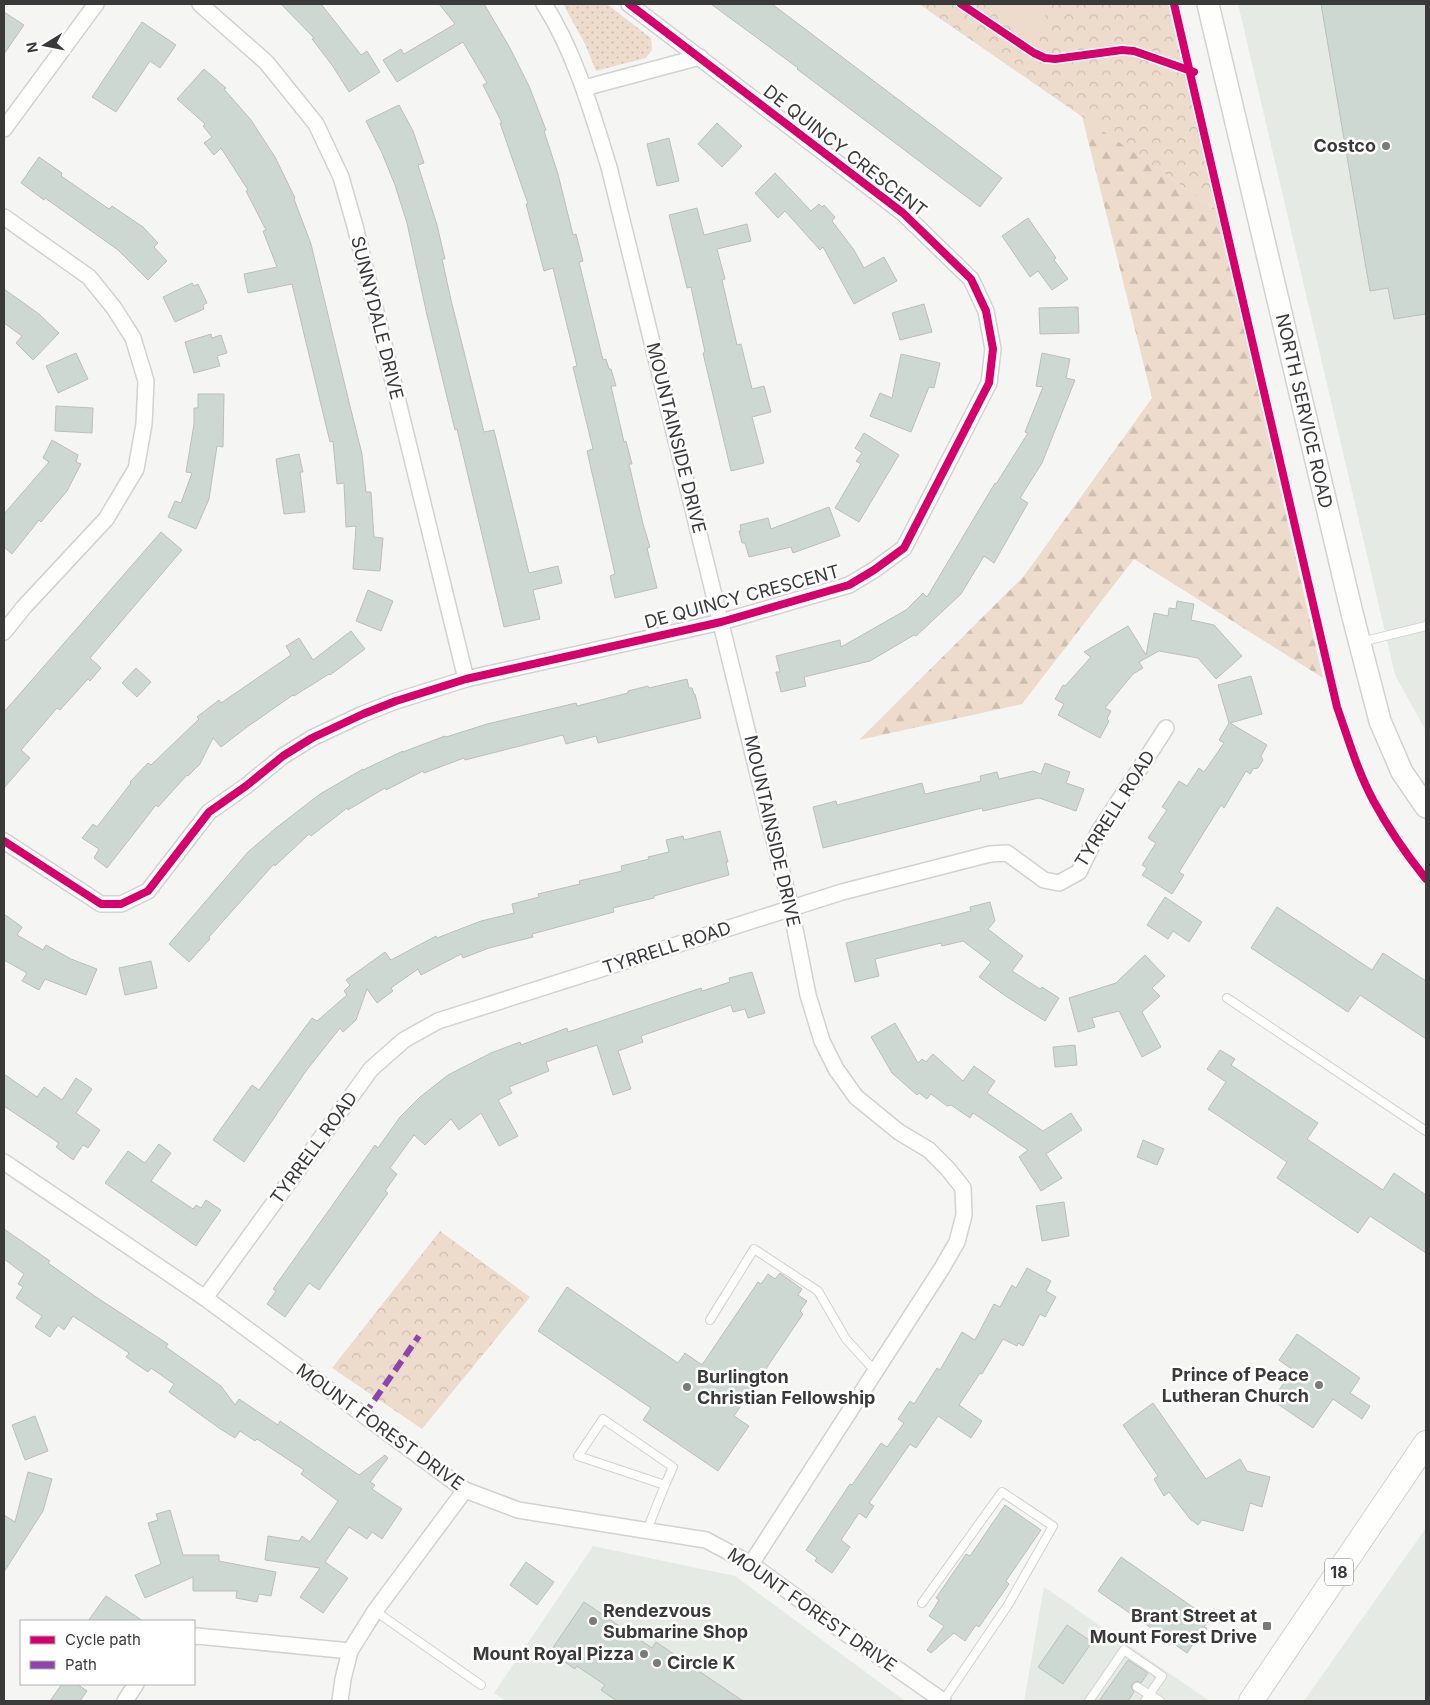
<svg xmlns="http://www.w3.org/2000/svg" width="1430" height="1705" viewBox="0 0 1430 1705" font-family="Inter,sans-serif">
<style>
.built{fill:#e6eae4}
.grass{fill:url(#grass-dots)}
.forest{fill:url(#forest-firs)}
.park{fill:url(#park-crowns)}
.pitch{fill:#eddccc}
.building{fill:#cdd8d2;stroke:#bdbebd}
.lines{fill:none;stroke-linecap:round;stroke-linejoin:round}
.lane-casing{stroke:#d1d2d1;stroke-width:10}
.street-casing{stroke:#d1d2d1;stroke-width:18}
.secondary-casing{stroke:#d1d2d1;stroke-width:24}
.primary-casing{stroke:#d1d2d1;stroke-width:26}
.lane{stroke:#fefefd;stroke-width:8}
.street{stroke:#fefefd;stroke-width:15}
.secondary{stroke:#fefefd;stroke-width:21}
.primary{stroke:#fefefd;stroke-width:24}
.quiet{stroke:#8e44ad;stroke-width:6;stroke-dasharray:12 6;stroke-linecap:butt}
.cycleway-casing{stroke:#fff;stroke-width:11}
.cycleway{stroke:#d6006c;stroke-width:8}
.poi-dot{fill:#7b7c7a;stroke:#fff;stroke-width:2}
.labels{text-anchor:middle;stroke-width:5;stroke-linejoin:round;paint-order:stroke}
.shield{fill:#fff;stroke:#747574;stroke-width:1}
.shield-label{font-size:16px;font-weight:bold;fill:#393a39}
.poi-label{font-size:18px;font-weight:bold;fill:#393a39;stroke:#fff;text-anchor:end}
.street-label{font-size:18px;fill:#393a39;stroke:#fff}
</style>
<defs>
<pattern id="grass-dots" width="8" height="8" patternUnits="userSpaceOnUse" patternTransform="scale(1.25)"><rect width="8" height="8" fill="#eddccc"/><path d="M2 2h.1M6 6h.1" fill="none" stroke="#ccbeb0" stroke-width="1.8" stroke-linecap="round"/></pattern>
<pattern id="forest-firs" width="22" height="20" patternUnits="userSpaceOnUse" patternTransform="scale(1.25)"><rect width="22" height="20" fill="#eddccc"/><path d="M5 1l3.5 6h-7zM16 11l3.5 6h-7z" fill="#ccbeb0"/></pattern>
<pattern id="park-crowns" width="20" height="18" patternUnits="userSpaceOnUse" patternTransform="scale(1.25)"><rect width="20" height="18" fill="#eddccc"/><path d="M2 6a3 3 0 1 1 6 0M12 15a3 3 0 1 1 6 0" fill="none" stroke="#ccbeb0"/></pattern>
</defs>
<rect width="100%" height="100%" fill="#f5f6f4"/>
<g class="built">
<path d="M1238,4h188v727l-31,-56z"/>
<path d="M1426,1528v173h-122z"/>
<path d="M593,1546l142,30 170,125h-399l-12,-8z"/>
<path d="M1044,1587l164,113 -184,1z"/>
</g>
<path class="grass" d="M563,4h44l44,34 1,12 -6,8 -50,13 -11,-27z"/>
<path class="forest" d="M1082,116l135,94 106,468 -189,-119 -112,145 -163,36 165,-164 128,-178z"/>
<g class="park">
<path d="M919,4h249l49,206z"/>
<path d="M440,1231l90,66 -108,132 -90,-61z"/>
</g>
<path class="pitch" d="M987,4h66l-20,30z"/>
<g class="building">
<path d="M281,4h40l40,51 6,-4 13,21 -31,20 -17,-27 -20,-26 2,-1z"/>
<path d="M439,4h45l26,44 19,38 17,44 -2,1 14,43 15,61 3,-1 7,27 -4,1 24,98 3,-1 3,10h2l5,17h-5l13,56 2,-1 6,23h-3l14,60 7,23 -3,1 10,40 -42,10 -5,-22 5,-2 -28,-123 6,-2 -20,-82 4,-1 -24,-98 -9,3 -18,-67h2l-28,-81h2l-19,-38 4,-2 -24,-41 -66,40 -14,-22 18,-11 3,5 51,-30z"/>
<path d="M711,4h61l230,174 -22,29 -183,-138 1,-1z"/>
<path d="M1321,4h105v310l-32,5 -6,-31 -18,3z"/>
<path d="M4,12l20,13 -20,29z"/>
<path d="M142,22l34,23 -16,23 -10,-7 -34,51 -24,-15z"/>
<path d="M204,69l22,19 -2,1 27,31 24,37 20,41 -1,1 17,45 38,158 13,52 4,38h5l3,45 9,1 -3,33 -27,-2 3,-43 -10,1 -2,-44 -7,1 -4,-43 -3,1 -38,-158 -44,9 -4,-19 33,-7 -14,-36 3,-1 -20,-39 2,-1 -27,-42 -7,7 -10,-12 8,-6 -9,-11 2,-2 -28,-25z"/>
<path d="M399,105l14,26 11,32 -6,2 19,60 8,34h-3l9,41 33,132 10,-2 35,143 29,-7 4,17 -29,7 7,29 -36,8 -47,-198 -2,1 -28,-115 -20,-92 -12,-38 -13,-32 -16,-32z"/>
<path d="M717,123l25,23 -20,21 -24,-23z"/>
<path d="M669,138l10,43 -22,5 -10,-42z"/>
<path d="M39,157l23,16 -1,3 48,33 3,-3 31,21 15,16 -4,4 13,14 -19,19 -30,-30 -73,-52 -1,2 -23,-17z"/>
<path d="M775,173l36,38 8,-7 3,3 2,-2 11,12 -3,4 22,29 10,18 20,-11 13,24 -43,23 -31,-57 -3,3 -35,-39 -7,7 -23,-25z"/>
<path d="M697,208l7,27 43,-11 4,17 -34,8 8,30 -3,1 15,65 4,-1 11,45 12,-3 7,26 -19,5 12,46 -33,8 -28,-118 2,-1 -14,-65 -4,1 -18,-73z"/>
<path d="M1028,218l28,40 -2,2 14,19 -16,11 -14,-19 -8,6 -28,-41z"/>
<path d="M192,283l2,3 4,-2 9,19 -4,2 1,4 -29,13 -12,-25z"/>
<path d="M4,289l35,25 20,19 -26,27 -17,-17 6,-7 -18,-13z"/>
<path d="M924,304l8,28 -32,8 -8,-27z"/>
<path d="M1078,307l1,26 -39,1 -1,-26z"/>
<path d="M211,334l1,4 9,-3 6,18 -10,3 3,10 -26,7 -9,-31z"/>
<path d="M76,353l12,26 -30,14 -12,-27z"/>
<path d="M1042,353l28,6 -4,19 9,2 -33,83 -22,35 8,5 -34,60 -10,-7 -23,38 -45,42 -2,-1 -44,26 -66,16 2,9 -25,6 -5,-20h4l-4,-16 64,-16 1,7 65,-37 17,-17 4,4 68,-114 1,1 32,-51 -3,-1 18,-45 -7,-1z"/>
<path d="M901,354l39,9 -6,25 -5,-1 -18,45 -41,-16 10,-23 12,5z"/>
<path d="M198,394h26l-1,53 -6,-1 -8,53 -13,30 -28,-12 7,-16 6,2 11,-30 -6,-1 8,-48v-16h4z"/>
<path d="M56,406l37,2 -1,25 -37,-2z"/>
<path d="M864,433l35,22 -40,67 -24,-14 26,-44 -5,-3 6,-8 -7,-5z"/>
<path d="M52,440l26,15 -2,7 5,2 -14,27 -26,31 -2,-2 -27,34 -8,-7v-33l45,-52 -6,-4z"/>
<path d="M299,454l4,18h-3l5,40 -21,2 -8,-55z"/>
<path d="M829,507l11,29 -47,17 -2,-6 -42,10 -4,-14h-3l-3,-12h2l-1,-6 28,-7 3,11z"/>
<path d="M161,532l21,18 -92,108 11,10 -11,13 -2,-2 -28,31 -3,-2 -36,42 9,8 -26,30v-76z"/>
<path d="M368,590l25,11 -12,30 -25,-10z"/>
<path d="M1177,601l17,3 -3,16 23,5 28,31 -26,23 -18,-21 -39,-7 -20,11 4,6 -10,6 -28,34 6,3 -4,8 2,2 -9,17 -42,-23 6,-11 -9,-5 8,-14 2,1 26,-29 -7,-5 44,-26 18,29 8,-42 14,3 1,-8 7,1z"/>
<path d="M351,631l14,18 -35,26 -1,-1 -35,22 -1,-1 -46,32 -26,20 -8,-9 -13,26 -12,12 -1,-1 -29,32 -2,-2 -49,63 -13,-10 5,-9 -17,-11 11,-14 4,3 34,-44 -1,-1 18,-19 3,2 48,-46 -2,-2 22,-17 2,3 70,-48 -5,-9 13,-8 14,22z"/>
<path d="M136,668l15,14 -14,15 -15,-14z"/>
<path d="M1251,676l11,38 -32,9 37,22 -6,11 2,4 -5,8 -5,1 -3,5 -4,-3 -22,37 -3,-3 -42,67 5,3 -12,19 -30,-19 5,-7 -5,-3 14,-22 -8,-5 19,-28 -5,-3 17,-26 8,5 12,-18 5,4 20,-29 -5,-3 10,-17 -11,-38z"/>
<path d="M687,679l2,9h3l2,6h1l6,24 -103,25 -2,-7 -30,8 -3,-9 -98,25 -1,-2 -40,15 -1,-2 -37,19 -1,-2 -37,22 -1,-2 -36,28 -2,-2 -34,32 -1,-2 -65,73 1,2 -21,23 -20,-18 79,-92 28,-24 44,-34 43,-25v1l40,-19v1l42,-16 1,1 41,-13 89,-21 1,3 51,-13v-2l20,-5 1,2z"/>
<path d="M1045,763l25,9 -4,11 18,6 -8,22 -37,-13 -56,13 -1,-3 -159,40 -10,-41 23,-6 1,4 85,-22 3,11 56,-13 -1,-5 17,-4 2,7 34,-8 8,3z"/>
<path d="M720,831l8,31h-2l3,13 -75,21v2l-41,10 1,4 -82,22 1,3 -44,11 -26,10 -2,-4 -40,21 -3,-6 -27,19 2,3 -16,12 -10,-14 -11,31 -13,12 -3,-4 -34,43 -62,91 -31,-22 39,-55 7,5 53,-72 5,3 30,-26 -3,-4 6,-6 -4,-5 39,-28 6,8 45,-24 1,2 44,-17 33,-8 -2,-9 27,-7 -1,-3 42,-10 -1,-3 43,-10 -1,-5 28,-7 -1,-2 21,-5 -3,-12 17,-4 1,4z"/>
<path d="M1165,897l37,25 -13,20 -16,-11 -5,8 -21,-14z"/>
<path d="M990,902l5,19 -7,8 35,27 -11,15 28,18 2,-2 17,11 -14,23 -38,-24 -28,-20 12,-15 -28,-21 -21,5 -1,-3 -66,16 4,17 -24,6 -9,-39 125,-32 -1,-4z"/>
<path d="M1277,907l95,63 11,-17 43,28v58l-66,-44 -12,17 -97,-64z"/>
<path d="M4,914l18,13 -5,8 26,15 3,-5 25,14 26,10 -11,26 -41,-16 -6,11 -17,-9 5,-8 -23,-13z"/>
<path d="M1145,955l20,21 -13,12 8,8 -18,16 19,35 -19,10 -23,-46 -27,7 3,9 -17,5 -9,-34 47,-15z"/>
<path d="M151,961l6,27 -32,7 -6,-27z"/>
<path d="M752,972l13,41 -17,5 -3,-9 -12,3 -2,-7 -90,31 2,6 -25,9 13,38 -18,6 -16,-50 -51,17 3,9 -40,16 3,6 -14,7 20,36 -19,10 -18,-33 -22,17 -8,-11 -26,26 -11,-10 -24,33 7,6 -12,17 3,2 -69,97 -10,-7 -24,34 -18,-13 9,-13 -3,-2 102,-144 3,3 22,-31 20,-20 28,-22 43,-22 29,-11 1,3 46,-17 1,4 133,-44 1,3 28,-9 -1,-4z"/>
<path d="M895,1023l23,40 4,-4 4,3 7,-8 30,27 11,-15 21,15 -8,12 56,38 28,-18 11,17 -36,24 16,24 -21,13 -22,-34 9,-7 -55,-37 -3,5 -19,-13 -4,1 -16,-12 -4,5 -8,-6 -2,2 -25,-22 -21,-36z"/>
<path d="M1075,1045l2,20 -22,2 -2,-20z"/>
<path d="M1220,1050l15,9 -4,6 87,58 -11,16 76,51 11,-17 32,22v58l-56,-37 -12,17 -81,-55 10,-16 -79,-53 18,-27 -19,-13z"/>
<path d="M4,1074l33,23 7,-10 18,13 14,-22 16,11 -16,24 24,17 -12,18 -5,-3 -10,15 -17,-13 3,-4 -55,-37z"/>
<path d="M1143,1140l21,9 -7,16 -20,-8z"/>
<path d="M159,1144l12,9 -20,28 42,28 3,-4 5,3 5,-8 15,10 -25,36 -91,-63 23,-32 17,12z"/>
<path d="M1064,1202l5,34 -27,5 -6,-35z"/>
<path d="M4,1229l46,32 -2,2 48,34 72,47 -2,3 55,39 14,19 4,-6 39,26 2,-4 79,54 26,-20 3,3 -18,24 5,3 -3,4 30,20 -20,30 -10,-7 -5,7 -18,-12 -24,35 23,16 -25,35 -23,-16 20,-29 -55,-8 3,-24 31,5 3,-5 8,6 28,-41 -37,-27 3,-4 -47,-31 -2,2 -15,-10 -5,7 -16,-10 -50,-36 5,-8 -23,-16 -3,4 -22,-15 3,-4 -56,-37 -9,14 -6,-5 -8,12 -15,-10 7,-11 -26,-18 7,-11 -5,-3 6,-10 -20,-15z"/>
<path d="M1027,1268l24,13 -5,10 10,6 -11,20 -5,-3 -17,32 -5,-3 -1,3 -14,-7 -21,35 -2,-1 -21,32 23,16 -11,17 -33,-22 -22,32 -6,-4 -41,59 5,3 -8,12 -7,-5 -18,27 9,7 -18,26 -17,-12 2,-3 -11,-8 44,-66 2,1 29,-42 6,4 17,-24 -6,-4 12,-18 4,3 23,-36 3,2 22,-38 13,8 19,-36 6,3 12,-22 4,3z"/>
<path d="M780,1273l22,16 -4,6 9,6 -7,10 3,3 -69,102 15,10 -31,45 -75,-51 8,-12 -113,-77 29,-44 111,76 7,-10 17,12 56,-83 3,2 7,-10 7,5z"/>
<path d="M1297,1334l63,44 -10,15 20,13 -8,13 -29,-20 -20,29 -41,-28 21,-30 -14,-10z"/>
<path d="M1153,1403l53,76 34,-20 7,12 23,6 -8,30 -12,-4 -7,28 -41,-11 -4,5 -8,-6 -21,-27 -5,4 -10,-17 4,-3 -35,-51z"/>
<path d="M35,1416l13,35 -23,9 -13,-35z"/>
<path d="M28,1472l24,7 -9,32 -39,61v-57l11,7z"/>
<path d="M1005,1505l36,25 -35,51 3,3 -30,43 -3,-2 -11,16 -11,-8 -23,20 -4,-3 17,-24 -15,-10 10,-16 -3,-2 30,-44 4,2z"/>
<path d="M170,1510l13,45h36v6l57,11 -5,24 -12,-2 -2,8 -21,-4 1,-7h-44v-14l-48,21 -10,-23 26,-11 -13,-41 10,-3 -2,-6z"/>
<path d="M1121,1557l89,62 -6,8 3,1 -12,17 -2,-1 -6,9 -89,-62z"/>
<path d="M526,1562l28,20 -17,23 -27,-20z"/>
<path d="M106,1596l6,4 31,21h-55z"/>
<path d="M584,1602l68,46 4,-6 87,59h-126l-16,-11 4,-5 -28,-19 -2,3 -25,-17z"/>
<path d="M1067,1625l25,17 -29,42 -25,-17z"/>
<path d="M1128,1660l20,13 -7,10 -4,-2 -5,3 -1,3 3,5 -6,9h-29z"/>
<path d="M62,1684h15l10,7 -7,10h-30z"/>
</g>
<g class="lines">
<defs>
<g id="lane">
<path d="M1361,642l65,-16"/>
<path d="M1227,998l199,133"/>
<path d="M710,1320l44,-71 64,42 28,48 29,32"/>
<path d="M647,1530l18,-45 -87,-29 25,-37 70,48 -8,18"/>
<path d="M922,1603l80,-111 51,34 -45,79 -65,96"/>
<path d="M375,1611l106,74"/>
<path d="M1137,1687l23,14"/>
<path d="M1089,1701l35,-51 38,26 -17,25"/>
</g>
<g id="street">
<path d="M200,4l66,58 50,62 25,53 14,49 111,453"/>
<path d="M544,4c31,48 48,109 65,163l182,742 17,86 14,46 14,28 20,28 43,35 30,18 19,19 15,19 1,27 -7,27 -15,26 -191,296"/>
<path d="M584,88l116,-31"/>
<path d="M4,129l92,-125"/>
<path d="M4,217l85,60 25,31 19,30 13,43 -2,43 -8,45 -30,50 -82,88 -20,25"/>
<path d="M4,841l97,63h20l27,-13 61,-79 37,-26 37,-30 29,-18 51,-24 33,-13 70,-22 255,-57 128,-37 25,-15 30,-22 85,-165 4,-34 -7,-38 -15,-32 -68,-66 -274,-209"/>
<path d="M4,1162l201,136 260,192 53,20 188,30 45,24 86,63 106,74"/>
<path d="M205,1298l166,-229 33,-29 34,-19 404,-129 148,-38 17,-1 37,27 15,3 20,-11 19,-39 68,-105"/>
<path d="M194,1637l3,-1 153,15"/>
<path d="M125,1701l11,-17"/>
<path d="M340,1701l3,-22 7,-28 25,-40 90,-121"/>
</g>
<path id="secondary" d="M1208,4l144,609 28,108 22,51 24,35"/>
<path id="primary" d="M1251,1701l175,-258"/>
</defs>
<use href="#lane" class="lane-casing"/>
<use href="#street" class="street-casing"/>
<use href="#secondary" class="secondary-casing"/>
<use href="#primary" class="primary-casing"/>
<use href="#lane" class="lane"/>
<use href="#street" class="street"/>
<use href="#secondary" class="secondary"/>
<use href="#primary" class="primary"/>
<path class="quiet" d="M364,1415l55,-79"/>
<defs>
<g id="cycleway">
<path d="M961,4l73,49 11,5 10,1 67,-9 12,1 60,21"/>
<path d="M1174,4l163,703c11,31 20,63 36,93 15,28 33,54 53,79"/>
<path d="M4,841l97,63h20l27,-13 61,-79 37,-26 37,-30 29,-18 51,-24 33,-13 70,-22 255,-57 128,-37 25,-15 30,-22 85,-165 4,-34 -7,-38 -15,-32 -68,-66 -274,-209"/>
</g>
</defs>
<use href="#cycleway" class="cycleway-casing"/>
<use href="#cycleway" class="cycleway"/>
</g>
<g class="poi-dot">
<circle cx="1386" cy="146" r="5"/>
<circle cx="1319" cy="1385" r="5"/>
<circle cx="687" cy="1387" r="5"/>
<circle cx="593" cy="1621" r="5"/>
<rect x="1262" y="1621" width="10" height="10" rx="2.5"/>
<circle cx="644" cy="1654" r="5"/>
<circle cx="657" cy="1663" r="5"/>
</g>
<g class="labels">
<rect class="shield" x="1325" y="1558.5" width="28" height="27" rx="4"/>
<g class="shield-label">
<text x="1339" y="1578">18</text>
</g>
<g class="poi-label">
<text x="1376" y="152">Costco</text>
<text x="1309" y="1381">Prince of Peace<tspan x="1309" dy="21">Lutheran Church</tspan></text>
<text x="697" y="1383" text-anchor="start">Burlington<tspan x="697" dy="21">Christian Fellowship</tspan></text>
<text x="603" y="1617" text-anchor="start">Rendezvous<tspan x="603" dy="21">Submarine Shop</tspan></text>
<text x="1257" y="1622">Brant Street at<tspan x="1257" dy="21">Mount Forest Drive</tspan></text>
<text x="634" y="1660">Mount Royal Pizza</text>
<text x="667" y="1669" text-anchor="start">Circle K</text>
</g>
<g class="street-label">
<text transform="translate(845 151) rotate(38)" y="6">DE QUINCY CRESCENT</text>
<text transform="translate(377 318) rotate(76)" y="6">SUNNYDALE DRIVE</text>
<text transform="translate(1304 411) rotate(77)" y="6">NORTH SERVICE ROAD</text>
<text transform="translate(676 438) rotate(76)" y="6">MOUNTAINSIDE DRIVE</text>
<text transform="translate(742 597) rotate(-15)" y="6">DE QUINCY CRESCENT</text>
<text transform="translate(1115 809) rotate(-58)" y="6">TYRRELL ROAD</text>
<text transform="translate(772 831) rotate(77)" y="6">MOUNTAINSIDE DRIVE</text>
<text transform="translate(667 948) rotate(-18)" y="6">TYRRELL ROAD</text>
<text transform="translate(314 1148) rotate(-54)" y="6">TYRRELL ROAD</text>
<text transform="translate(380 1427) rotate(36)" y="6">MOUNT FOREST DRIVE</text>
<text transform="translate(812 1610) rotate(35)" y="6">MOUNT FOREST DRIVE</text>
</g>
</g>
<rect width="1430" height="1705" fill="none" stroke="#393a39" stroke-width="10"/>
<rect x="20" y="1620" width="175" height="65" fill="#ffffff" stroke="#b0b0b0"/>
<rect x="30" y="1636" width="25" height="8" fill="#d6006c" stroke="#b0b0b0"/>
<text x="65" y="1645" font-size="15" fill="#393a39">Cycle path</text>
<rect x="30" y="1661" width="25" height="8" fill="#8e44ad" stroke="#b0b0b0"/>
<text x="65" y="1670" font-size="15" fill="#393a39">Path</text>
<g transform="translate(45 45) rotate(260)" stroke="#ffffff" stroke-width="4" paint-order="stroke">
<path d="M0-4L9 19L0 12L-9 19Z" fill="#393a39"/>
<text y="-8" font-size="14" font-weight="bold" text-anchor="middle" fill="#393a39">N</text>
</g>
</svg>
